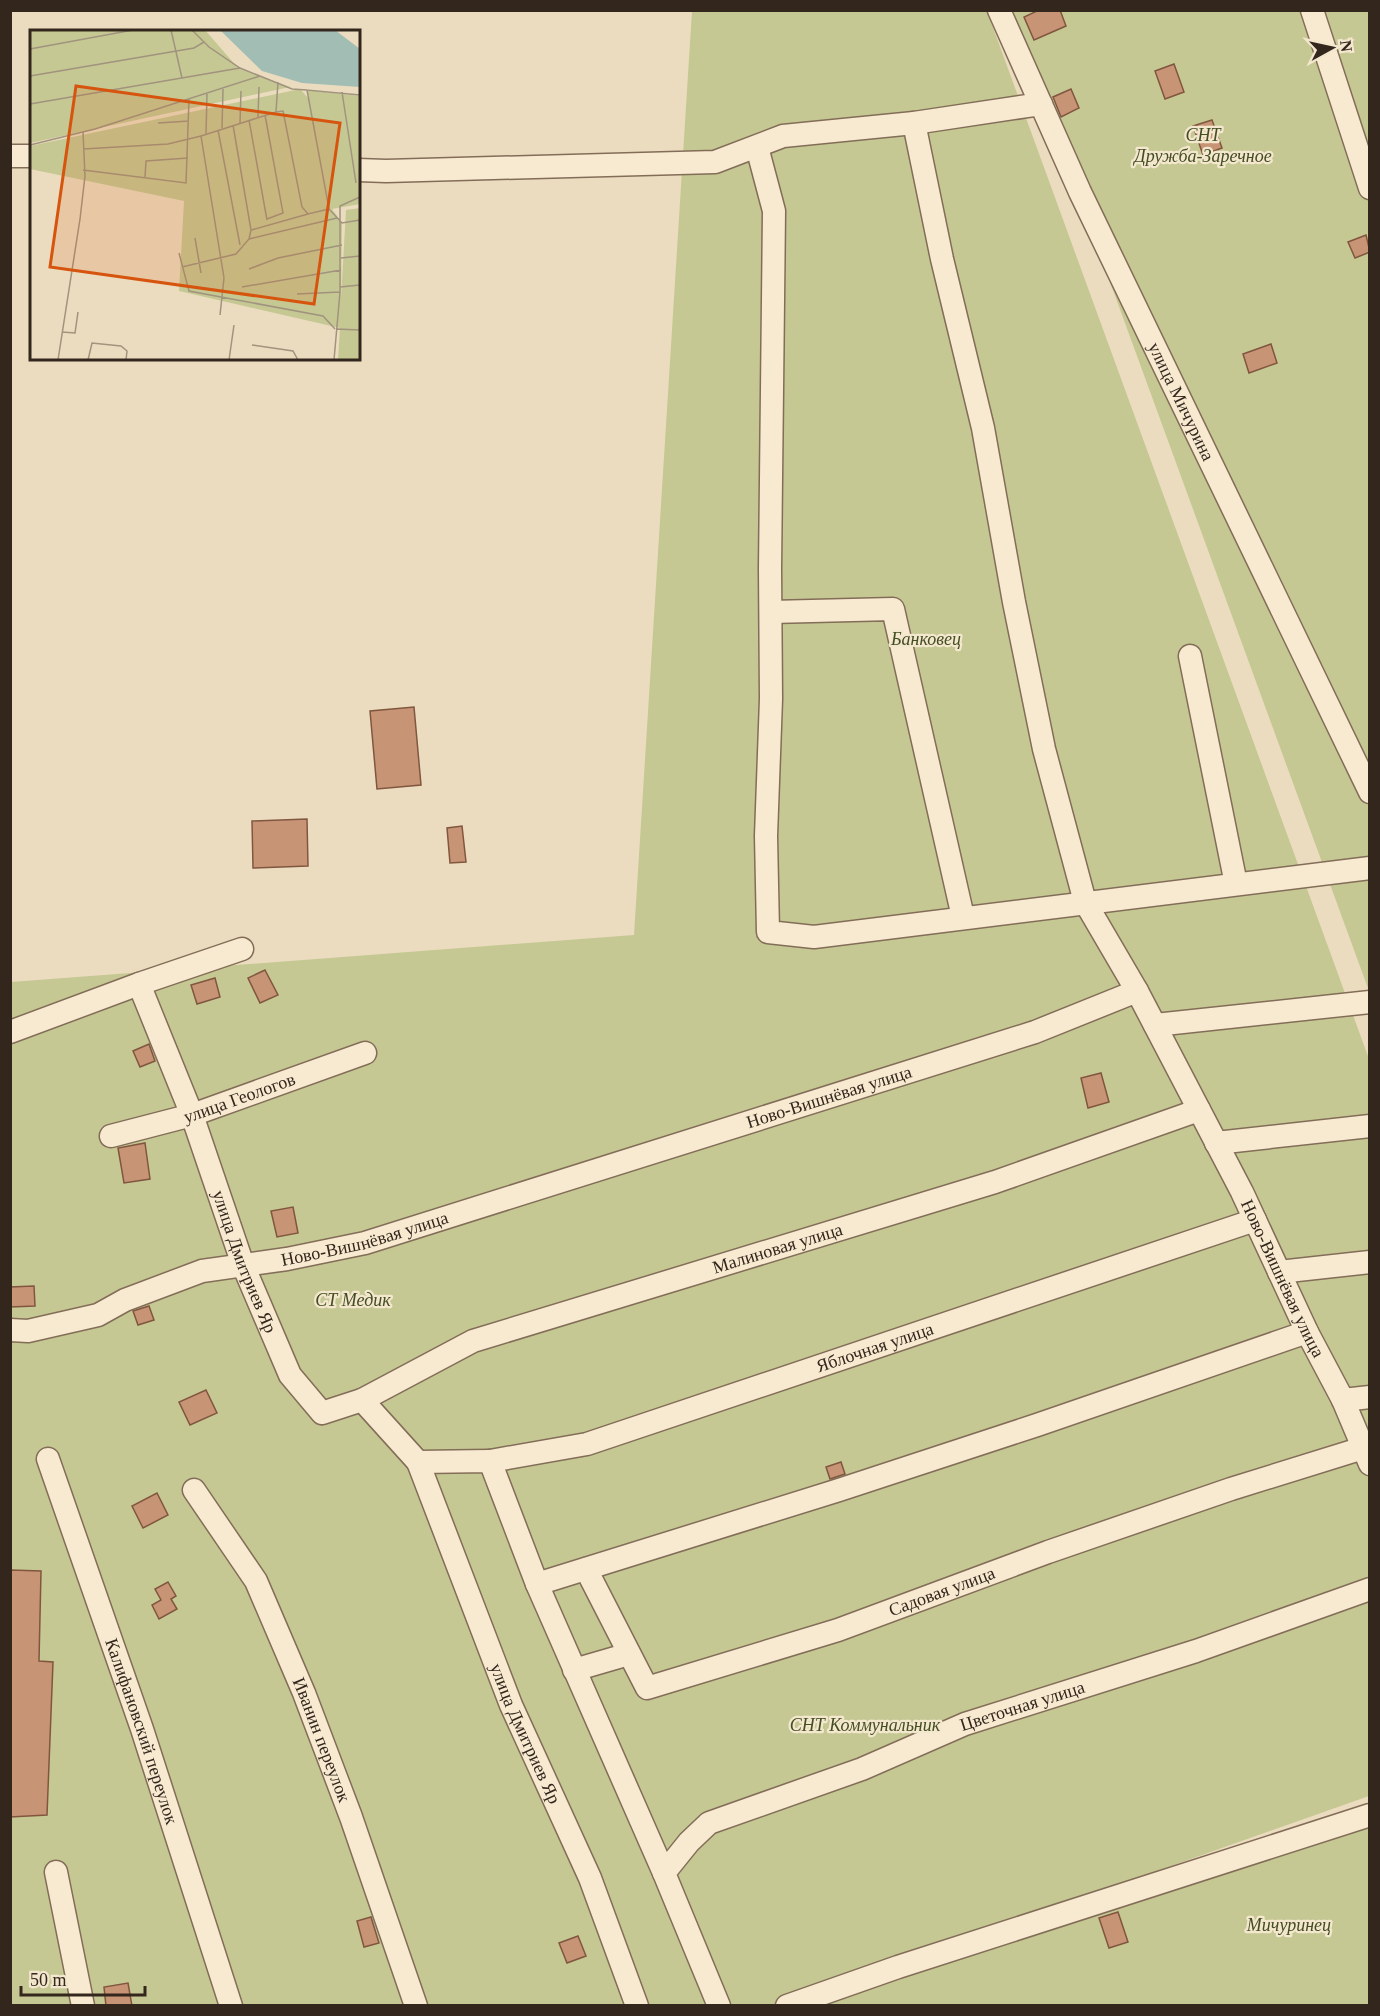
<svg xmlns="http://www.w3.org/2000/svg" width="1380" height="2016" viewBox="0 0 1380 2016" font-family="Georgia,serif">
<style>
.green{fill:#c5c893}
.building{fill:#c89476;stroke:#81563f;stroke-width:1.5}
.lines{fill:none;stroke-linecap:round;stroke-linejoin:round}
.minor-casing{stroke:#836d58;stroke-width:25}
.minor{stroke:#f7ead1;stroke-width:22}
.labels{text-anchor:middle;stroke-width:4.5;stroke-linejoin:round;paint-order:stroke}
.park-label{font-size:18px;font-style:italic;fill:#454e23;stroke:#f3e7ce}
.street-label{font-size:18px;fill:#33261c;stroke:#f3e7ce}
.inset-road{fill:none;stroke:#a1937e;stroke-width:1.5}
.view{fill:#d6540e;fill-opacity:0.15;stroke:#d6540e;stroke-width:3}
.inset-edge{fill:none;stroke:#33261c;stroke-width:3}
</style>
<rect width="100%" height="100%" fill="#ebdcbf"/>
<g class="green">
<path d="M692,11h295l382,1048v411l-15,-29 16,36 -1,319 -590,209 -768,1v-1024l623,-47z"/>
<path d="M1011,11h358v980z"/>
<path d="M1369,1813v192h-585z"/>
</g>
<g class="building">
<path d="M1039,10h21l6,16 -32,14 -10,-23z"/>
<path d="M1174,64l10,28 -19,7 -10,-28z"/>
<path d="M1071,89l8,19 -18,9 -8,-20z"/>
<path d="M1212,120l10,28 -19,7 -10,-29z"/>
<path d="M1366,235l4,17 -15,6 -7,-16z"/>
<path d="M1271,344l6,19 -28,10 -6,-19z"/>
<path d="M414,707l7,78 -44,4 -7,-78z"/>
<path d="M307,819l1,47 -55,2 -1,-47z"/>
<path d="M462,826l4,36 -16,1 -3,-35z"/>
<path d="M265,970l13,25 -18,8 -12,-25z"/>
<path d="M215,978l5,19 -23,7 -6,-19z"/>
<path d="M149,1044l6,17 -15,6 -7,-16z"/>
<path d="M1101,1073l8,29 -21,6 -7,-30z"/>
<path d="M145,1143l5,36 -26,4 -6,-35z"/>
<path d="M293,1207l5,26 -21,4 -6,-26z"/>
<path d="M34,1286l1,20 -25,1v-20z"/>
<path d="M149,1306l5,14 -16,5 -5,-14z"/>
<path d="M206,1390l11,23 -27,12 -11,-23z"/>
<path d="M841,1462l4,12 -15,5 -4,-12z"/>
<path d="M157,1493l11,22 -25,13 -11,-22z"/>
<path d="M10,1570l31,1 -2,90 14,1 -6,153 -37,2z"/>
<path d="M168,1582l8,14 -5,3 6,10 -18,10 -7,-14 9,-5 -6,-11z"/>
<path d="M1118,1912l10,30 -19,6 -10,-30z"/>
<path d="M371,1917l8,26 -15,4 -7,-26z"/>
<path d="M578,1936l8,20 -19,7 -8,-20z"/>
<path d="M128,1983l4,23h-26l-2,-19z"/>
</g>
<g class="lines">
<defs>
<g id="minor">
<path id="s1" d="M999,10l81,182 290,600"/>
<path d="M1312,10l58,178"/>
<path d="M914,123l28,136 41,169 31,174 30,147 41,153 52,89"/>
<path d="M757,147l17,64 -4,358 1,130 -5,137 2,96 46,5 556,-69"/>
<path d="M10,156h22"/>
<path d="M358,170l28,1 329,-9 68,-26 131,-13 127,-19"/>
<path d="M771,612l122,-3 70,308"/>
<path d="M1190,656l46,228"/>
<path id="s2" d="M139,984l53,131 51,150 47,110 32,38 40,-13 56,62 72,-1 47,123 127,289"/>
<path d="M1155,1025l215,-23"/>
<path d="M10,1032l129,-48 103,-35"/>
<path id="s3" d="M111,1136l81,-21 173,-62"/>
<path d="M1216,1143l154,-17"/>
<path d="M1279,1272l91,-10"/>
<path id="s4" d="M10,1330l18,1 70,-16 27,-15 77,-29 85,-12 78,-16 670,-211 102,-41 105,201 65,140 36,68 27,64"/>
<path id="s5" d="M362,1400l111,-59 522,-159 204,-72"/>
<path d="M1343,1400l27,-3"/>
<path id="s6" d="M48,1459l94,270 89,277"/>
<path id="s7" d="M490,1461l97,-17 668,-224"/>
<path id="s8" d="M418,1462l93,243 79,173 47,128"/>
<path id="s9" d="M194,1490l62,91 48,112 47,124 65,189"/>
<path id="s10" d="M586,1569l61,119 191,-58 210,-78 183,-63 132,-41"/>
<path d="M537,1584l302,-94 198,-65 270,-93"/>
<path d="M574,1670l55,-16"/>
<path d="M56,1872l27,134"/>
<path id="s11" d="M719,2006l-55,-133 25,-31 20,-19 153,-54 103,-45 231,-73 174,-62"/>
<path d="M787,2006l111,-39 472,-152"/>
</g>
</defs>
<use href="#minor" class="minor-casing"/>
<use href="#minor" class="minor"/>
</g>
<g class="labels">
<g class="park-label">
<text x="1203" y="141">СНТ<tspan x="1203" dy="21">Дружба-Заречное</tspan></text>
<text x="926" y="645">Банковец</text>
<text x="353" y="1306">СТ Медик</text>
<text x="865" y="1731">СНТ Коммунальник</text>
<text x="1289" y="1931">Мичуринец</text>
</g>
<g class="street-label">
<text dy="6" stroke="none"><textPath href="#s1" startOffset="432">улица Мичурина</textPath></text>
<text dy="6" stroke="none"><textPath href="#s3" startOffset="134">улица Геологов</textPath></text>
<text dy="6" stroke="none"><textPath href="#s4" startOffset="855">Ново-Вишнёвая улица</textPath></text>
<text dy="6" stroke="none"><textPath href="#s4" startOffset="369">Ново-Вишнёвая улица</textPath></text>
<text dy="6" stroke="none"><textPath href="#s5" startOffset="444">Малиновая улица</textPath></text>
<text dy="6" stroke="none"><textPath href="#s2" startOffset="297">улица Дмитриев Яр</textPath></text>
<text dy="6" stroke="none"><textPath href="#s4" startOffset="1503">Ново-Вишнёвая улица</textPath></text>
<text dy="6" stroke="none"><textPath href="#s7" startOffset="402">Яблочная улица</textPath></text>
<text dy="6" stroke="none"><textPath href="#s10" startOffset="444">Садовая улица</textPath></text>
<text dy="6" stroke="none"><textPath href="#s11" startOffset="546">Цветочная улица</textPath></text>
<text dy="6" stroke="none"><textPath href="#s6" startOffset="288">Калифановский переулок</textPath></text>
<text dy="6" stroke="none"><textPath href="#s8" startOffset="292">улица Дмитриев Яр</textPath></text>
<text dy="6" stroke="none"><textPath href="#s9" startOffset="282">Иванин переулок</textPath></text>
</g>
</g>
<g transform="translate(30 30)">
<rect width="330" height="330" fill="#ebdcbf"/>
<path d="M0,0h175l33,38 52,19 -260,56zM270,59l9,10 -2,-9 53,6v108l-28,5 10,14 -1,76 5,-89 14,-2v152h-22l2,-32 -161,-37 5,-90 -154,-32v-23z" fill="#c5c893"/>
<path d="M190,0h115l25,19v38l-58,-4 -40,-12z" fill="#a2bdb4"/>
<path class="inset-road" d="M141,0l11,48M162,0l17,17 31,21 52,21 15,1M0,19l103,-19M0,46l164,-28 10,-6M248,52l-2,30 7,-1 19,96 6,7 21,-5M312,62l14,91M330,65l-53,-5 22,119 13,14 18,-3M0,74l210,-36M235,85l18,98 -16,6M228,87l1,-30M219,90l18,100M128,93l31,-2M210,93l1,-32M203,95l18,105M192,98l1,-39M188,100l22,115M176,104l1,-40M0,115l65,-16 165,-53M53,119l85,-5 33,-8M53,140l103,13 3,-84M115,147l1,-16 42,-3M165,208l6,35M219,209l88,-21M149,223l10,38 134,25 12,13M311,228l19,-2M152,237l54,-13 13,-15 2,-9 57,-16M219,239l29,-11 64,-13M212,257l99,-17M310,257l20,-2M267,264l43,-2M190,285l4,-37 -23,-142 75,-24M306,299l24,1M32,302l13,1 3,-21M222,315l41,6 5,9M28,330l22,-141 5,-43 -2,-44M58,330l4,-17 29,3 6,5 -1,9M199,330l5,-35M304,330l6,-68v-86l20,-9"/>
<path class="view" d="M46,56l264,37 -26,181 -264,-37z"/>
<rect width="330" height="330" class="inset-edge"/>
</g>
<rect width="1380" height="2016" fill="none" stroke="#33261c" stroke-width="24"/>
<g transform="translate(1332 48) rotate(82)" stroke="#f3e7ce" stroke-width="4.5" paint-order="stroke">
<path d="M0-4.5L10 22L0 15L-10 22Z" fill="#33261c"/>
<text y="-9" font-size="16" font-weight="bold" text-anchor="middle" fill="#33261c">N</text>
</g>
<path d="M21 1986v9h124v-9" fill="none" stroke="#33261c" stroke-width="3"/>
<text x="30" y="1986" font-size="18" fill="#33261c" stroke="#f3e7ce" stroke-width="4.5" paint-order="stroke">50 m</text>
</svg>
